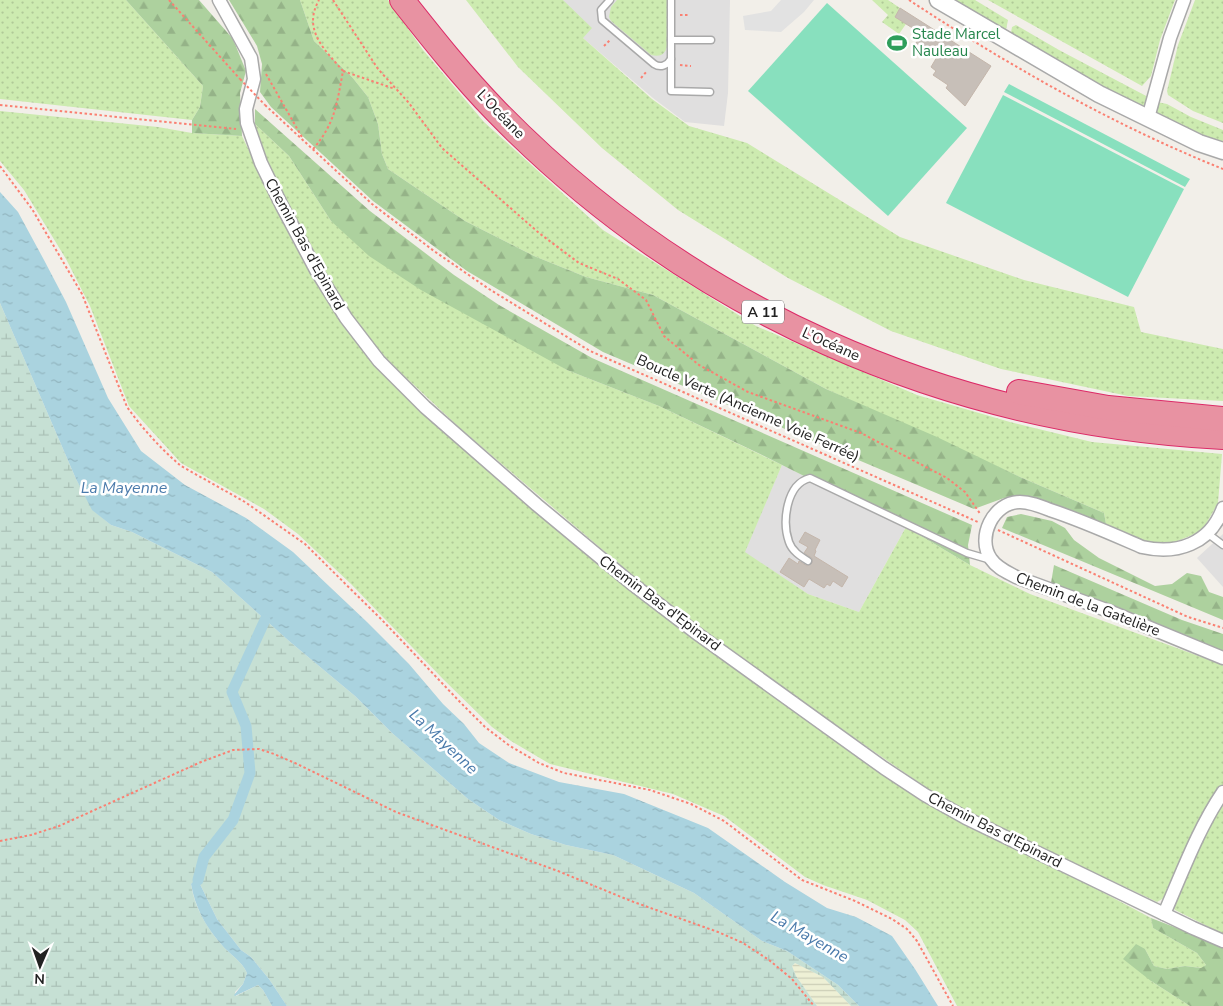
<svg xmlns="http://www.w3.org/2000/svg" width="1223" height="1006" viewBox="0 0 1223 1006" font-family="'Nunito Sans',sans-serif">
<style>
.residential{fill:#e0dfdf}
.farmland{fill:url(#farmland-rules)}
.grass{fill:url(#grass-dots)}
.forest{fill:url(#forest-firs)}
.wetland{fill:url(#wetland-marsh)}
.pitch{fill:#88e0be}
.parking{fill:#e2e2e2}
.water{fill:url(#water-ripples)}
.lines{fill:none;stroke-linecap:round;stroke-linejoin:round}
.canal{stroke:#aad3df;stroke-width:11}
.building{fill:#c7bfb8;stroke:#c4b6ab}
.service-casing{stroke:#a9a9a9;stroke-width:9}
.minor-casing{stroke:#a9a9a9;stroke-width:15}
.tertiary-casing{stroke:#a9a9a9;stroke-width:19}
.motorway-casing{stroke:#dc2a67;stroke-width:26}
.path{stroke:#fa8072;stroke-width:2;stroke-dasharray:2.5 2.5;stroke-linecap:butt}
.service{stroke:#fff;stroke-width:6}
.minor{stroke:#fff;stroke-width:12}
.tertiary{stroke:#fff;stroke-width:16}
.motorway{stroke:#e892a2;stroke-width:24}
.path-bridge{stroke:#fa8072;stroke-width:2;stroke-dasharray:2.5 2.5;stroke-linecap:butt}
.labels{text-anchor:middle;stroke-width:5;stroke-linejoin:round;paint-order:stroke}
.shield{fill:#fff;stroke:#646464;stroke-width:1}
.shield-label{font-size:14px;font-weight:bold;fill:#222}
.leisure-label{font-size:15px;fill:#27864d;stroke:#fff;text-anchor:start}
.street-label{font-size:15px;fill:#222;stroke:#fff}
.water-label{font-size:16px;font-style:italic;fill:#4a7aab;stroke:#fff}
</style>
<defs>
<pattern id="farmland-rules" width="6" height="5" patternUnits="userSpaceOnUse" patternTransform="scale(1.25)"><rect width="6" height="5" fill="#eef0d5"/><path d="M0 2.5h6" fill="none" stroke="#ccceb7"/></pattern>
<pattern id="grass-dots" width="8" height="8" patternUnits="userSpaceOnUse" patternTransform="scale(1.25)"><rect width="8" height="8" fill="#cdebb0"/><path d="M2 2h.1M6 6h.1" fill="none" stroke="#b0c997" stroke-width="1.8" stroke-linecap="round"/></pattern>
<pattern id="forest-firs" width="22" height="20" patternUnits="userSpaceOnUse" patternTransform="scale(1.25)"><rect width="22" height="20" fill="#add19e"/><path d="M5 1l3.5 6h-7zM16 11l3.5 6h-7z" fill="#95b388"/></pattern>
<pattern id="wetland-marsh" width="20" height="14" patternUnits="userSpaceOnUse" patternTransform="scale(1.25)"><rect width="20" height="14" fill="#c6e0d4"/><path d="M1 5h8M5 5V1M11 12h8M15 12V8" fill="none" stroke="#aac0b6"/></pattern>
<pattern id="water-ripples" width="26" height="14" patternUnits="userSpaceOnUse" patternTransform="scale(1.25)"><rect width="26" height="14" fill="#aad3df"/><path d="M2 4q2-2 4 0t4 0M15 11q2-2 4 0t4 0" fill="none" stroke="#92b5bf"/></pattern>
</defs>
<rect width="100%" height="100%" fill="#f2efe9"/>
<g class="residential">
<path d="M563,0h167l-2,93 -4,33 -39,-4 -32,-24 -70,-60z"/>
<path d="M782,465l124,62 -47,85 -51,-18 -64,-42z"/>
<path d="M1223,534v53l-26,-29z"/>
</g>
<path class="farmland" d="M795,963l28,14 28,29h-34l-21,-30 -4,-10z"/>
<g class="grass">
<path d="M0,0h126l77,86 -3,21 -8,13 -192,-21z"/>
<path d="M300,0h88l35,50 61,72 119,108 153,96 161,69 93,27 82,20 130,12 -4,49 -16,28 -27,11 -13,3 -31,-7 -25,-14 -2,-11 -84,-36 -194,-88 -173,-94 -67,-18 -52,-21 -69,-35 -77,-52 -6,-15 -4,-30 -10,-27 -16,-20 -38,-36z"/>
<path d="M466,0h97l29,28 -9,10 69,61 37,27 58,17 153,94 124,43 110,27 7,25 82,17v52l-95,-5 -127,-27 -110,-38 -103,-53 -110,-68 -76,-62 -84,-81z"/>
<path d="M617,0h50v46c-2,9 -7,11 -16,9l-40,-34 -2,-4 2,-10z"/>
<path d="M872,0h16l12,8 -5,9 11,7 -7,10 -17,-12 6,-7z"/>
<path d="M949,0h26l33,20 -3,15z"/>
<path d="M988,0h187l-15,40 -9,36 -9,10z"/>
<path d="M1195,0h28v123l-30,-12 -25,-16 -1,-4 11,-46z"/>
<path d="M1016,25l43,25 91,48 -5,7 -10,2 -125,-69 2,-11z"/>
<path d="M1157,102l10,2 24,13 32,13v16l-64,-28 -3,-5z"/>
<path d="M0,111l158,16 34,6 50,3 52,108 65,97 107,108 149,129 134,100 171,121 122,61 109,58 2,10 44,25 9,12 -4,3 -17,-2 -18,3 -13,-3 -9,-17 6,32 39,25h-233l-39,-74 -13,-12 -38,-20 -44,-15 -18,-8 -81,-61 -51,-22 -123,-30 -39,-23 -19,-14 -48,-47 -93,-96 -53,-50 -34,-25 -83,-46 -52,-57 -39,-100 -24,-47 -42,-69 -24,-29z"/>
<path d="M255,124l34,32 42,65 236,149 92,36 123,59 -37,87 63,42 51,18 47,-85 64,38 60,29 193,71v120l-17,25 -42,88 -7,4 -132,-62 -88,-45 -100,-69 -179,-129 -196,-167 -63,-59 -38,-39 -46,-75 -30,-56 -26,-55z"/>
<path d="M1223,800v134l-48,-24 -4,-6 45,-94z"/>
</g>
<g class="forest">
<path d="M126,0h73l34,39 13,32 -6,22 2,43 -50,-3v-13l8,-13 3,-21z"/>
<path d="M229,0h71l14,41 38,36 16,20 10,27 4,30 6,15 77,52 69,35 52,21 67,18 173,94 111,48 83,40 84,36 2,11 -77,-27 -25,1 -30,11 -371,-157 -136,-81 -94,-70 -102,-94 -11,-15 2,-28 -5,-18z"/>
<path d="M255,109l115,102 84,64 45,30 93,53 380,167 -4,20 2,20 -64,-38 -146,-73 -101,-48 -92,-36 -146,-80 -52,-34 -38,-35 -42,-65 -34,-32z"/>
<path d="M1021,514l31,7 13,7 9,12 25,18 56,28 17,-2 15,-11 14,3 8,16 14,5v23l-221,-92 5,-11z"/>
<path d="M1054,565l128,55 41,14v18l-172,-69z"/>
<path d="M1151,918l72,28v60h-33l-39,-25 -28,-22 13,-15 9,5 9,17 13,3 18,-3 16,2 5,-3 -9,-12 -44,-25z"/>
</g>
<path class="wetland" d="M0,303l76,176 17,31 18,15 21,7 80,40 77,69 66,55 37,37 76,66 31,21 32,14 35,11 47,10 81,38 68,48 25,10 51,34 21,21h-8l-28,-29 -28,-14 -3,3 4,10 21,30h-530l-18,-27 -18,-22 -10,-7 -24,-31 -19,-39 -7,4c3,22 15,43 30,60 8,10 21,17 26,29l-4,11 -8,8 1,4 22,-11 5,5 9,16h-272z"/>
<g class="pitch">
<path d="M827,3l140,125 -79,88 -140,-125z"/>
<path d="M1009,84l181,95 -5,8 -181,-95z"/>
<path d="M1003,95l181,94 -56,108 -182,-94z"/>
</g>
<path class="parking" d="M781,0h33l-10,12 -23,20 -36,-2 -2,-14 28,-5z"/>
<g class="water">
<path d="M0,192l18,20 26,48 22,42 42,96 33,53 44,34 61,33 47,34 74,70 42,42 34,40 21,20 15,19 30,20 50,19 65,12 84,34 77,54 42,26 29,9 36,19 23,33 23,37h-79l-21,-21 -51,-34 -25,-10 -68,-48 -81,-38 -47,-10 -35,-11 -32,-14 -31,-21 -76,-66 -37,-37 -66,-55 -77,-69 -80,-40 -21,-7 -19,-15 -16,-31 -76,-176z"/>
<path d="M195,880h3l19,39 24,31 10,7 18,22 18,27h-15l-9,-16 -5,-5 -23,11 -1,-1 9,-11 4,-11c-5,-12 -18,-19 -26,-29 -16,-18 -26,-37 -30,-60z"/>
</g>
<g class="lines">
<path class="canal" d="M198,880l6,-23 29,-37 17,-47 -4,-47 -14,-34 33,-72"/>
</g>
<g class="building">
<path d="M900,8l91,58 -26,40 -19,-18 2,-3 -15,-10 3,-4 -5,-4 6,-10 -21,-14 6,-9 -27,-17z"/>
<path d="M805,532l15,8 -5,10 1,1 -2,5 34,21 -6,10 -9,-6 -3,5 -3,-2 -3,4 -15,-9 -5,8 -24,-15 9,-14 9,6 1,-3 8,5 5,-3v-5l-8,-5 4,-6 -9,-5z"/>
</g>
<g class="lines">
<defs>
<g id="service">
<path d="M610,0l-9,10 1,10 52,44c6,4 13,2 17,-5"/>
<path d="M671,0v91l39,1"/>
<path d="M671,40h40"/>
<path d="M1207,533l16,12"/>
<path d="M808,561c-8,-5 -16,-10 -19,-19 -7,-20 -3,-58 21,-64l157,75 24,7"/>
</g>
<g id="minor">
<path d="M219,0l32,58 3,21 -8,30 1,14 14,40 21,43 34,64 30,48 33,43 46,46 112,98 94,78 68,52 185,133 41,27 41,23 227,110 30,13"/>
<path d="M1148,118l22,-80 14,-38"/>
<path d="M1223,508c-13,36 -46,47 -81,39 -30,-13 -61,-27 -92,-37 -10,-4 -20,-8 -30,-8 -27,0 -44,36 -29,57 6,9 16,13 25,18l93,34 114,47"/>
<path d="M1164,914c18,-41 34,-85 59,-122"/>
</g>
<path id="tertiary" d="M938,0l161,94 100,49 24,8"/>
<g id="motorway">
<path d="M402,0c30,38 60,76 94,111 194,199 450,312 727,326"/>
<path d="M1019,392l89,16 115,11"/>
</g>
</defs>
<use href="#service" class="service-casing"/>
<use href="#minor" class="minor-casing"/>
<use href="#tertiary" class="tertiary-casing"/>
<use href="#motorway" class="motorway-casing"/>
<g class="path">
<path d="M169,0l71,79"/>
<path d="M333,0l45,69 31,34 33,45 97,85 40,30 39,16 28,21 18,36 35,29 49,27 113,41 86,45 18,14 16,23"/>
<path d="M909,0c99,65 204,125 314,169"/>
<path d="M680,15h10"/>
<path d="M604,46l7,-7"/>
<path d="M680,65l11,1"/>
<path d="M343,71l52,18"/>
<path d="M266,74l37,65"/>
<path d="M641,78l6,-7"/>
<path d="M0,105l236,24"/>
<path d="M265,105l107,99 62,47 55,38 101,62 388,171"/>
<path d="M313,149c22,-25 24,-46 30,-78 -18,-21 -41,-41 -24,-71"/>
<path d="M0,166l32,43 50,85 45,113c15,21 34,42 54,59l64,36 60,42 77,76 78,82 25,25 25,19 29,17 25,10 86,17 41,14 33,17 78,59 53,21 37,18 15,10 10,12 36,65"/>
<path d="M998,530l190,87 35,11"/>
<path d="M0,841l31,-6 28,-9 142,-64 32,-12 26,-1 15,5 21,9 101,49 162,59 73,30 87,31 25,11 26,17 23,19 22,27"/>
</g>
<use href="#service" class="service"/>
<use href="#minor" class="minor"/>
<use href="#tertiary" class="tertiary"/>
<use href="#motorway" class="motorway"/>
<path class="path-bridge" d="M240,79l25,26"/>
</g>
<defs>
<symbol id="stadium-bare" viewBox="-9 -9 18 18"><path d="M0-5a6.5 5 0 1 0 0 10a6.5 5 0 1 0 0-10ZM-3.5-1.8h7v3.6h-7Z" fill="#2e9e5b" stroke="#fff" stroke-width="2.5" paint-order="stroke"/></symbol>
</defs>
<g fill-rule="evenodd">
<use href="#stadium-bare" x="883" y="29" width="28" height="28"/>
</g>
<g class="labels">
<rect class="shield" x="742" y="300.5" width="42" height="23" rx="4"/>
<g class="shield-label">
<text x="763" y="317">A 11</text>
</g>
<g class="leisure-label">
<text x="912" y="39">Stade Marcel<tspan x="912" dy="17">Nauleau</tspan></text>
</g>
<g class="street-label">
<text transform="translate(501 114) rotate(46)" y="5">L’Océane</text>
<text transform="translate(305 244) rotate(61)" y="5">Chemin Bas d'Epinard</text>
<text transform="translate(831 344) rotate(24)" y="5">L’Océane</text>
<text transform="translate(748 408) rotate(24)" y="5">Boucle Verte (Ancienne Voie Ferrée)</text>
<text transform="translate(660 603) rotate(37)" y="5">Chemin Bas d'Epinard</text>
<text transform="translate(1088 604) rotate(21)" y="5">Chemin de la Gatelière</text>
<text transform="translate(995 830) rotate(27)" y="5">Chemin Bas d'Epinard</text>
</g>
<g class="water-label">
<text x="124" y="493">La Mayenne</text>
<text transform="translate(444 741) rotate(43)" y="6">La Mayenne</text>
<text transform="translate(810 936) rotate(30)" y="6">La Mayenne</text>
</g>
</g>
<g transform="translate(40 966) rotate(182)" stroke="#ffffff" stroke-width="4" paint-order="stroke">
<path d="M0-4L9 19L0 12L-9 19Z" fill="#222222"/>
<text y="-8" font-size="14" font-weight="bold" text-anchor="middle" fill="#222222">N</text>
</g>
</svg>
